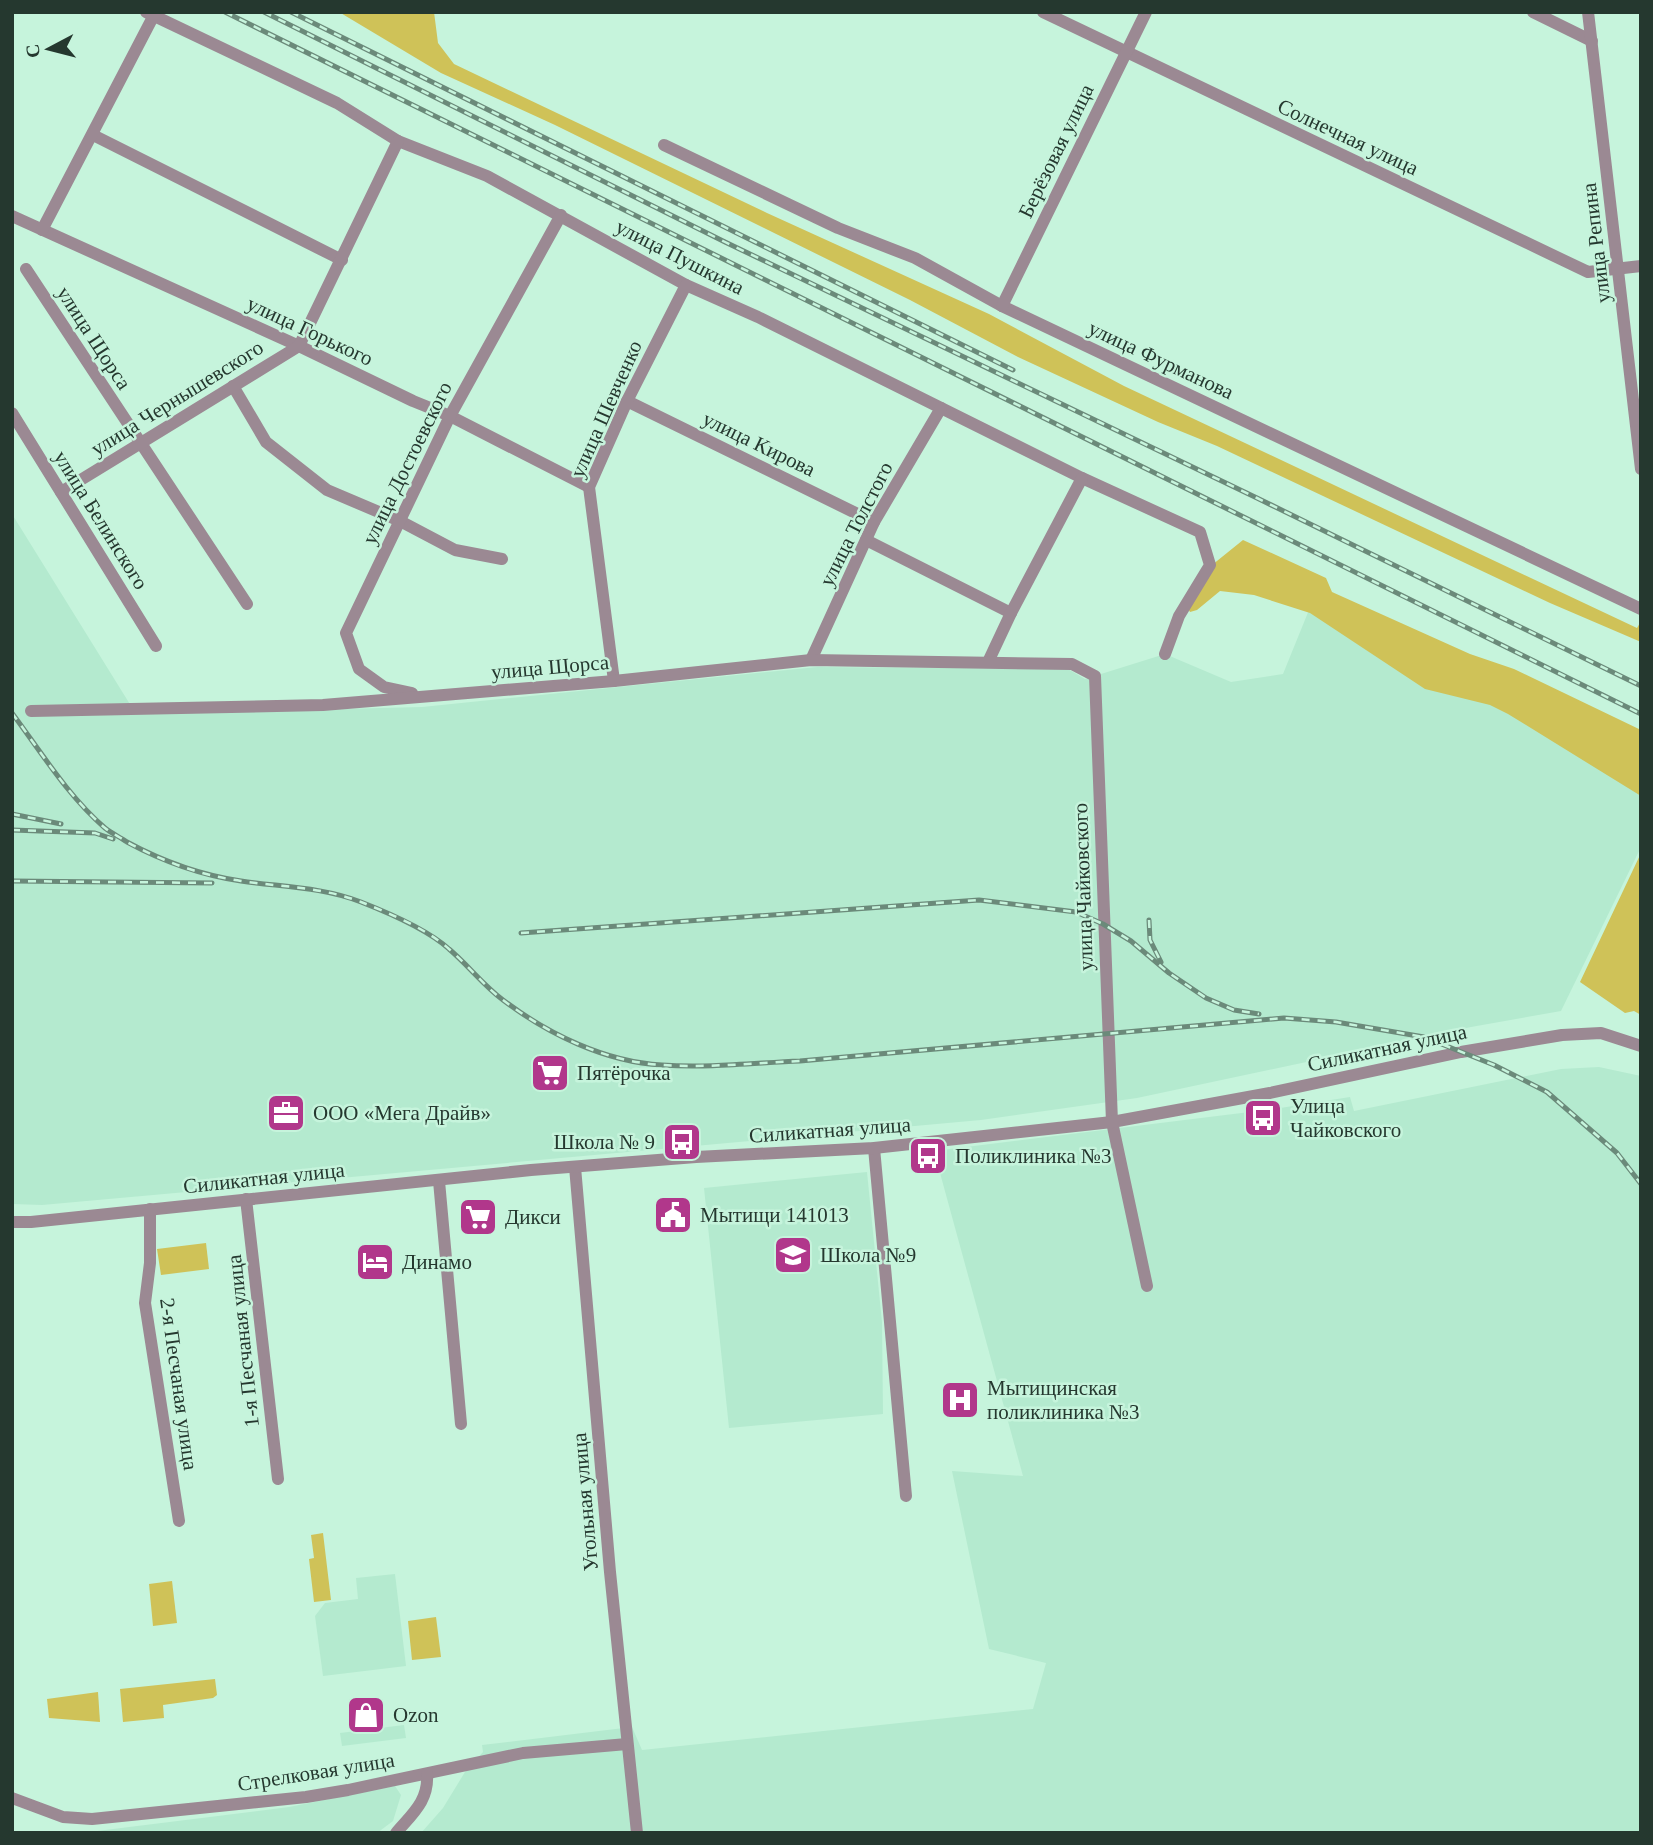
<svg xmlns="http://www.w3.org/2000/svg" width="1653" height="1845" viewBox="0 0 1653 1845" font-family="'Times New Roman',serif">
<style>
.built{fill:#b4eacf}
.green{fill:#cfc258}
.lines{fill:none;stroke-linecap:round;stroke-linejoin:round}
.minor{stroke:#9b8993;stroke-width:12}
.rail-casing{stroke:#6b8a7a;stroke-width:5}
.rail{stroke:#c6f4dc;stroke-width:2.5;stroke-dasharray:8;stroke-linecap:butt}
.labels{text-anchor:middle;stroke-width:5;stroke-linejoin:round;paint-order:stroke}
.street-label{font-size:21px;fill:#25382f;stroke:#c6f4dc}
.poi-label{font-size:21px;fill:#25382f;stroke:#c6f4dc;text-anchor:start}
</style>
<rect width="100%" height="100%" fill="#c6f4dc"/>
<g class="built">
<path d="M12,514l124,200 286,-7 395,-40 251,2 17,10 80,-25 66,28 52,-8 28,-69 222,102 108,86v54l-80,164 -90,16 -334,71 -156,22 -939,85 -30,-1z"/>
<path d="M1599,1067l42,9v757h-1220l22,-25 22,-36 18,-20 -1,-7 150,-18 10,23 391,-41 13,-46 -57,-14 -37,-178 71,5 -89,-325 340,-42 76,-12 4,14 207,-42z"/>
<path d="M867,1172l15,150 1,92 -154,14 -25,-240z"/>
<path d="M395,1574l11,92 -83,10 -8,-60 10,-13 33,-4 -2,-21z"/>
<path d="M404,1725l2,13 -64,8 -2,-13z"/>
<path d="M395,1786l6,9 -8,26 -16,12h-296l208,-26z"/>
</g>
<g class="green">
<path d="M339,12h95l4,31 16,21 313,149 222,101 135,72 513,242 4,-7v21l-91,-39 -333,-157 -59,-24 -140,-65 -108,-57 -355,-175 -114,-52z"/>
<path d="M1243,540l83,38 6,14 138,62 44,15 127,61v66l-133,-82 -18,-9 -65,-16 -115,-76 -56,-18 -34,-4 -23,19 -7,2 -3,-5 25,-42z"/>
<path d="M1641,853v162l-7,-4 -9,2 -45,-31z"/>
<path d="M206,1243l3,26 -48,6 -4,-26z"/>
<path d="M323,1533l8,67 -17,2 -5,-43 5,-1 -3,-23z"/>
<path d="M172,1581l5,42 -24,3 -4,-42z"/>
<path d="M436,1617l5,40 -29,3 -4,-39z"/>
<path d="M215,1679l2,16 -4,3 -50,7 1,13 -41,4 -3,-33z"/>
<path d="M98,1692l2,30 -51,-4 -2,-19z"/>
</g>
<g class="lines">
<g class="minor">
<path d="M146,12l191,91 61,38 89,35 199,109 72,32 324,161 118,54 10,33 -31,51 -14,38"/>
<path d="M1043,12l545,260 53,-6"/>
<path d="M1533,12l59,29"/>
<path d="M1588,12l53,457"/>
<path d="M93,135l249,125"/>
<path d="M664,145l174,83 77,30 87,48 639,303"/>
<path d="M12,216l287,130 114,55 37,15 139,71"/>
<path d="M42,230l112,-215"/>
<path d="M26,269l221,335"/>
<path d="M1002,306l144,-294"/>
<path d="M233,386l33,56 61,48 73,31 55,29 47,9"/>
<path d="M627,401l247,121"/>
<path d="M12,413l144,233"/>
<path d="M61,492l238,-146 99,-205"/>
<path d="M866,540l145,73"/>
<path d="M811,660l63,-138 67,-114"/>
<path d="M988,662l23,-49 71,-135"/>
<path d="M614,681l-25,-194 38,-86 59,-116"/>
<path d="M412,693l-28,-6 -25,-18 -13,-36 104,-217 111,-201"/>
<path d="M31,711l292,-6 291,-24 197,-21 261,4 23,12 17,446 35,164"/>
<path d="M874,1148l32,348"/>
<path d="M575,1167l35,405 27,261"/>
<path d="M439,1181l22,243"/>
<path d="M246,1199l32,280"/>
<path d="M150,1209v54l-5,40 34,218"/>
<path d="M12,1222h19l500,-52 165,-13 178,-9 238,-26 158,-29 191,-41 101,-17 39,-2 40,13"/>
<path d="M12,1798l51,19 29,2 214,-22 42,-7 175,-37 104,-9"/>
<path d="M396,1833c16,-19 33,-32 31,-59"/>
</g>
<defs>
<g id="rail">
<path d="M225,12l1416,702"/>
<path d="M264,12l461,230 532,256 384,188"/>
<path d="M291,12l722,358"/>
<path d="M12,713c29,39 56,83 93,115 6,5 15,9 22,14 37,20 73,33 114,39 41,6 81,6 120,21 28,11 66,27 88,47 19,16 34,36 54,51 45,34 102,62 159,65 46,3 92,-2 138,-4l484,-43 52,4 88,15 70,28 53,27 70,61 24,31"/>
<path d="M12,814l49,10"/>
<path d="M12,830l83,3 18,6"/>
<path d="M12,881l200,2"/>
<path d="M1149,920l1,20 11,22"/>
<path d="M521,933l458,-33 97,12 27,12 28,17 38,32 37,25 28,12 25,4"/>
</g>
</defs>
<use href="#rail" class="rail-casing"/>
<use href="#rail" class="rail"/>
</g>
<defs>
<symbol id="supermarket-square" viewBox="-11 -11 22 22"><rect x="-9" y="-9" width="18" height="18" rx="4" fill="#b1378b" stroke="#c6f4dc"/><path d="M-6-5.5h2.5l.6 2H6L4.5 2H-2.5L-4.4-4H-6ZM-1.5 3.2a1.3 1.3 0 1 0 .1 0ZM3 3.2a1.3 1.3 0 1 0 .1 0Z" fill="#fff"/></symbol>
<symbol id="office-square" viewBox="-11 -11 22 22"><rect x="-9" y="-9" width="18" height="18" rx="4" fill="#b1378b" stroke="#c6f4dc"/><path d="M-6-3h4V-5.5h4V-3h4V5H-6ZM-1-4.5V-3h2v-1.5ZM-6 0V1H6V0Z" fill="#fff"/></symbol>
<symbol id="bus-square" viewBox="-11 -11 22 22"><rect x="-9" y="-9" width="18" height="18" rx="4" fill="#b1378b" stroke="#c6f4dc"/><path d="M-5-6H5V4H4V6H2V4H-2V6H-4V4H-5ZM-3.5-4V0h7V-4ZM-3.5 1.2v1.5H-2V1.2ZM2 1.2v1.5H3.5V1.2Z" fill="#fff"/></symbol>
<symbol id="civic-square" viewBox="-11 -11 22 22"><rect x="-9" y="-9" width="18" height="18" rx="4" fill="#b1378b" stroke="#c6f4dc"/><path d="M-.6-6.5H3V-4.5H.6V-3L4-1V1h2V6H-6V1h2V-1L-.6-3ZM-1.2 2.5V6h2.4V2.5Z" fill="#fff"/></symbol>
<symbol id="school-square" viewBox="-11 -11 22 22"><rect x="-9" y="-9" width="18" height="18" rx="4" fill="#b1378b" stroke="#c6f4dc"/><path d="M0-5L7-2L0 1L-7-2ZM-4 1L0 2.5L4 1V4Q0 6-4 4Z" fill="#fff"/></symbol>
<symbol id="hotel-square" viewBox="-11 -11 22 22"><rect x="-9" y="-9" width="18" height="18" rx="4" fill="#b1378b" stroke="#c6f4dc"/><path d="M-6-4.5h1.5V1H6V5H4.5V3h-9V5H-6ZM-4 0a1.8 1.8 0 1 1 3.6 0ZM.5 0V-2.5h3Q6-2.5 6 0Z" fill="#fff"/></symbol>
<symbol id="hospital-square" viewBox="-11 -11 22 22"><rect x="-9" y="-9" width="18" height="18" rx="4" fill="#b1378b" stroke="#c6f4dc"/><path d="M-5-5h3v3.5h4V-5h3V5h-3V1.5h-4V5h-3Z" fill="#fff"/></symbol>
<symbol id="shop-square" viewBox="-11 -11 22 22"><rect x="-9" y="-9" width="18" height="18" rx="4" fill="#b1378b" stroke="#c6f4dc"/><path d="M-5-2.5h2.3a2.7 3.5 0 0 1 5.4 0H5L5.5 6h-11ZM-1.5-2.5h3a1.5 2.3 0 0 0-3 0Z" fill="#fff"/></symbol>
</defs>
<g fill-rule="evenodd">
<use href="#supermarket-square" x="528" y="1051" width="44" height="44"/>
<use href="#office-square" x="264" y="1091" width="44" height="44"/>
<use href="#bus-square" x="1241" y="1096" width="44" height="44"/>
<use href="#bus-square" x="660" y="1120" width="44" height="44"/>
<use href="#bus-square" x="906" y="1134" width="44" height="44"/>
<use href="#civic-square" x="651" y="1193" width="44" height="44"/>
<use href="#supermarket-square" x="456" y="1195" width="44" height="44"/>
<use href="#school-square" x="771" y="1233" width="44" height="44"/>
<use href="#hotel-square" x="353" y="1240" width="44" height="44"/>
<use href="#hospital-square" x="938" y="1378" width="44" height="44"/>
<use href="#shop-square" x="344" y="1693" width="44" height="44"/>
</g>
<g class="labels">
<g class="street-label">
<text transform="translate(1348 137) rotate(25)" y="7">Солнечная улица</text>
<text transform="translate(1056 151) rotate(-64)" y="7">Берёзовая улица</text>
<text transform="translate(1596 243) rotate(-97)" y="7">улица Репина</text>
<text transform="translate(680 257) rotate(27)" y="7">улица Пушкина</text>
<text transform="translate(310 331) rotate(25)" y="7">улица Горького</text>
<text transform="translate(94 338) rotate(57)" y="7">улица Щорса</text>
<text transform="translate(1161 360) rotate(25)" y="7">улица Фурманова</text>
<text transform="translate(177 398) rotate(-32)" y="7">улица Чернышевского</text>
<text transform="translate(606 409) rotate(-66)" y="7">улица Шевченко</text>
<text transform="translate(759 444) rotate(26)" y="7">улица Кирова</text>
<text transform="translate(407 463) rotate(-64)" y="7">улица Достоевского</text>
<text transform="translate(101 520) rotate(58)" y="7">улица Белинского</text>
<text transform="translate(856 524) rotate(-63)" y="7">улица Толстого</text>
<text transform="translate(550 667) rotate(-5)" y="7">улица Щорса</text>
<text transform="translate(1083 887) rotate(-92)" y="7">улица Чайковского</text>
<text transform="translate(1387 1048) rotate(-12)" y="7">Силикатная улица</text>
<text transform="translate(830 1130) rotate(-4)" y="7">Силикатная улица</text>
<text transform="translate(264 1178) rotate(-6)" y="7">Силикатная улица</text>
<text transform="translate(243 1341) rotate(-96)" y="7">1-я Песчаная улица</text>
<text transform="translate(179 1384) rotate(82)" y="7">2-я Песчаная улица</text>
<text transform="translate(585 1502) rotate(-95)" y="7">Угольная улица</text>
<text transform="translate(316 1772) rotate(-9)" y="7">Стрелковая улица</text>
</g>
<g class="poi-label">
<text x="577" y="1080">Пятёрочка</text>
<text x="1290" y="1113">Улица<tspan x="1290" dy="24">Чайковского</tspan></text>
<text x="313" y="1120">ООО «Мега Драйв»</text>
<text x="655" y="1149" text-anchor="end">Школа № 9</text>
<text x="955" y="1163">Поликлиника №3</text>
<text x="700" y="1222">Мытищи 141013</text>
<text x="505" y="1224">Дикси</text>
<text x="820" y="1262">Школа №9</text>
<text x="402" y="1269">Динамо</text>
<text x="987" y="1395">Мытищинская<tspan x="987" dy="24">поликлиника №3</tspan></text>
<text x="393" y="1722">Ozon</text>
</g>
</g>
<rect width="1653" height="1845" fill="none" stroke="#25382f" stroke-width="28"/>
<g transform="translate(49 49) rotate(263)" stroke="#c6f4dc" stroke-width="5" paint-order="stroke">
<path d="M0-5L12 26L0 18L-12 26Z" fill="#25382f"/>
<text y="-10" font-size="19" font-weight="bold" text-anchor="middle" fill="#25382f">С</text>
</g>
</svg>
